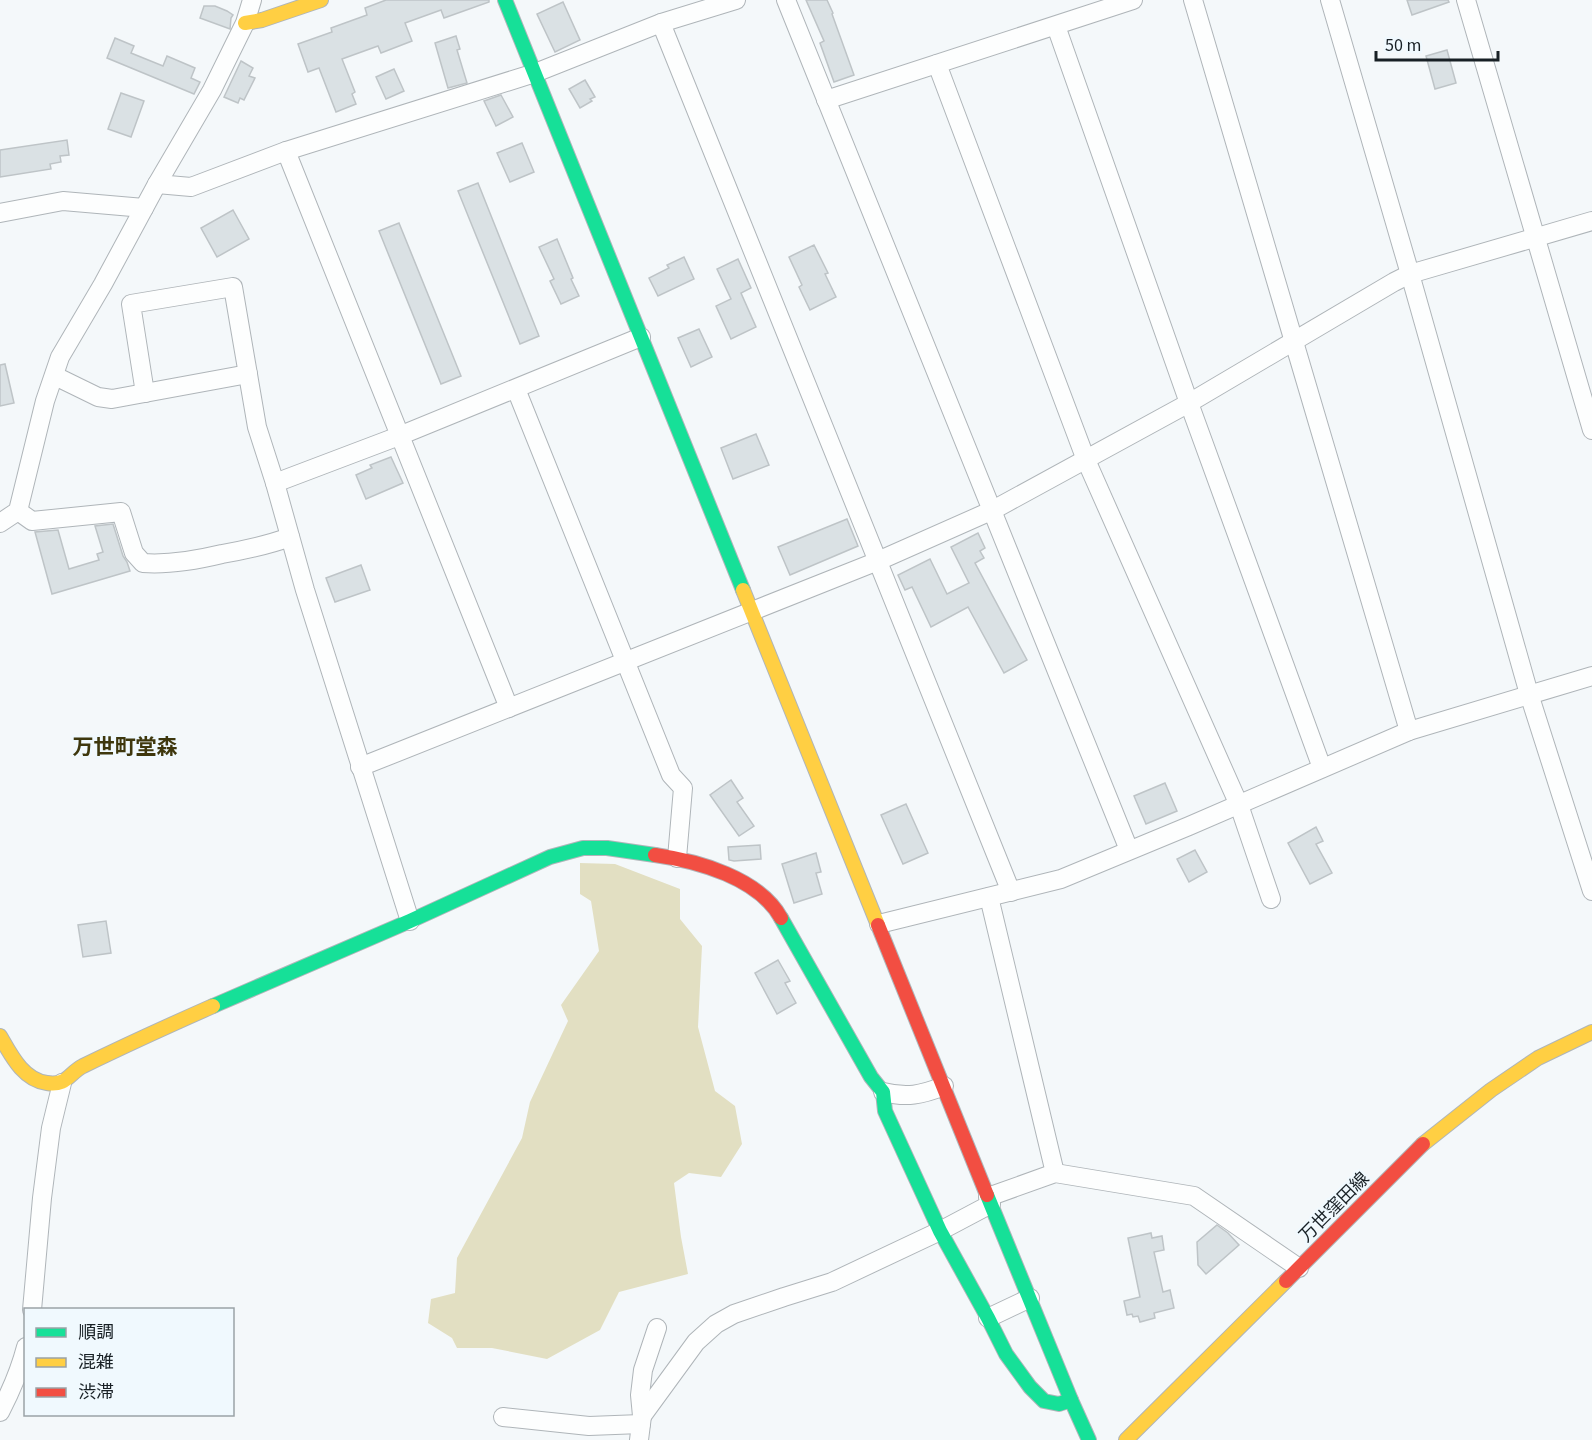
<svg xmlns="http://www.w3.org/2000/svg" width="1592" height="1440" viewBox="0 0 1592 1440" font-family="'Source Sans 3','Noto Sans JP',sans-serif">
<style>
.forest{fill:#e2dfc2}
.building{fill:#dae1e4;stroke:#bec4c7;stroke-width:1.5}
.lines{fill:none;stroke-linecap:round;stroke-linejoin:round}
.street-casing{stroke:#afb5b9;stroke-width:20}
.fast-casing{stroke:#afb5b9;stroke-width:16}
.slow-casing{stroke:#afb5b9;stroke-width:16}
.jam-casing{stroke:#afb5b9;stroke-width:16}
.street{stroke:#fdfefe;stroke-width:18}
.fast{stroke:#16e098;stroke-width:14}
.slow{stroke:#ffcf43;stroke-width:14}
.jam{stroke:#f24e42;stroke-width:14}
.labels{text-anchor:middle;stroke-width:4.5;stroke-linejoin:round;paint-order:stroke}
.street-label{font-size:18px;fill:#182025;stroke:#f0f9fe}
.quarter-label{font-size:21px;font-weight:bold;fill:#3e370d;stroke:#f0f9fe}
</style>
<rect width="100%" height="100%" fill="#f4f8fa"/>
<path class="forest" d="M580,863l35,1 65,25v30l22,27 -4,81 17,64 20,15 7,38 -21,33 -32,-4 -15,10 7,54 7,37 -69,18 -19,38 -53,29 -55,-11h-35l-5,-10 -24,-15 3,-24 24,-6 2,-35 65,-120 8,-36 38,-81 -7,-16 38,-54 -8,-50 -11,-7z"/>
<g class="building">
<path d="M386,0h103v2l-45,16 -3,-8 -36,13 7,18 -31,12 -3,-7 -36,13 13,33 -3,2 4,10 -20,8 -17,-44 -11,4 -10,-28 34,-12 -1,-4 36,-13 -2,-7z"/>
<path d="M806,0h21l6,13 -1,1 22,61 -20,7 -14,-39 4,-2z"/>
<path d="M1407,0h41l1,2 -37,13z"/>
<path d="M563,2l17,38 -25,12 -18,-38z"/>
<path d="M204,6h11l12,5 6,4 -2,3 -1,11 -30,-11z"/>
<path d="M456,36l4,13 -3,1 10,33 -19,5 -13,-45z"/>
<path d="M115,38l19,8 -3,7 32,13 4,-10 28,12 -4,10 9,4 -6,12 -87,-36z"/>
<path d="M1447,50l9,33 -21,6 -9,-33z"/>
<path d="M241,61l12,7 -4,8 6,2 -11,22 -4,-2 -2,5 -14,-6z"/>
<path d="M394,69l10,22 -18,8 -10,-22z"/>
<path d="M585,80l10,17 -5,2 2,2 -12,7 -11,-19z"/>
<path d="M121,93l23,8 -13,36 -23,-8z"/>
<path d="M501,95l12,22 -17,9 -12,-25z"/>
<path d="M67,140l2,15 -9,1 1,6 -11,2 1,5 -51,8v-27z"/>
<path d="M522,143l12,29 -24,10 -13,-29z"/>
<path d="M478,183l61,153 -19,8 -62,-153z"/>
<path d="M233,210l16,29 -32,18 -16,-29z"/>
<path d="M399,223l62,153 -20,8 -62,-153z"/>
<path d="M557,239l16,39 -2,1 8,17 -18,8 -11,-23 4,-2 -15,-32z"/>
<path d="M814,245l14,28 -3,1 11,23 -26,13 -11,-23 3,-2 -13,-28z"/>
<path d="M684,257l10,22 -36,17 -9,-18 20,-10 -2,-3z"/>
<path d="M738,259l13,29 -10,5 15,34 -25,12 -15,-33 15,-7 -14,-30z"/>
<path d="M699,329l13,28 -21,10 -13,-29z"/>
<path d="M5,364l9,39 -14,3v-41z"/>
<path d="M756,434l13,31 -36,14 -12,-31z"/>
<path d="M391,457l12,26 -37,16 -10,-24 16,-7 -2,-3z"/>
<path d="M847,519l11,27 -68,29 -12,-28z"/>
<path d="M113,524l10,32 4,6 3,9 -78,23 -17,-62 23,-2 11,39 30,-9 -2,-6 6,-2 -8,-26z"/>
<path d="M978,533l7,15 -5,3 4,7 -9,5 52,97 -23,13 -36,-66 -37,20 -19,-40 -7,3 -7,-15 32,-16 17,35 22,-11 -18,-36z"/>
<path d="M361,565l9,25 -35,12 -9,-24z"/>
<path d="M731,780l12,18 -6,4 17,24 -15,10 -29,-41z"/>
<path d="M1165,783l12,28 -31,13 -12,-28z"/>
<path d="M906,804l22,49 -25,11 -22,-49z"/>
<path d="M1316,827l7,14 -7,3 16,29 -22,11 -22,-41z"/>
<path d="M760,845l1,14 -27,2 -5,-1 -1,-13z"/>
<path d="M1195,850l12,22 -18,10 -12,-23z"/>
<path d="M816,853l5,19 -5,1 6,21 -28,9 -12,-39z"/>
<path d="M106,921l5,32 -28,4 -5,-32z"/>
<path d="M778,960l12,21 -5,2 11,20 -19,11 -22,-41z"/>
<path d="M1217,1225l11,8 11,12 -33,29 -8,-9 -1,-23z"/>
<path d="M1151,1233l1,5 10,-2 2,14 -10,2 9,40 7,-2 4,18 -20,5 1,5 -15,4 -2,-6 -5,1 -1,-3 -5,1 -3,-14 16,-4 -12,-59z"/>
</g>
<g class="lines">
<defs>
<g id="street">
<path d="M786,0l343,850"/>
<path d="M1193,0l216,731"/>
<path d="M1330,0l80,274 119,420 63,197"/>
<path d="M1466,0l126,430"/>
<path d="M661,23l350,869"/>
<path d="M1056,26l133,377 133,365"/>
<path d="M937,64l149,396 153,345 32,94"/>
<path d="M826,100l307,-100"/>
<path d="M286,151l223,557"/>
<path d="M157,184l34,3 95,-36 249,-78 126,-50 75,-23"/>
<path d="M0,213l63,-12 81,7"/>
<path d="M55,376l43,21 14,2 136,-25"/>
<path d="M516,389l155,386 12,13 -6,70"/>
<path d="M145,393l-14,-89 102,-17 24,140 18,56 30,107 105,331"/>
<path d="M275,483l124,-47 242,-99"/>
<path d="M18,511l14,10 89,-9 13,41 9,10c26,2 54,-3 79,-9 23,-4 46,-9 68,-17"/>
<path d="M0,523l18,-12 27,-110 15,-44 43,-73 54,-100 55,-94 33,-67 7,-23"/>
<path d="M360,767l518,-206 115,-51 196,-107 205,-121 16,-8 182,-53"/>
<path d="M989,897l66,276"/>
<path d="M879,924l182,-45 128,-53 220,-95 183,-55"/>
<path d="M883,1092c24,6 38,3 61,-6"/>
<path d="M988,1197l67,-24 139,23 105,72"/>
<path d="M32,1310l10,-112 9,-70 11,-45"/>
<path d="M988,1318l42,-20"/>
<path d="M0,1412c11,-21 20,-42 26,-65"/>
<path d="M642,1416l54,-74 20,-18 18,-10 50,-17 48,-15 108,-51 51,-27"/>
<path d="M503,1417l86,9 52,-2"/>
<path d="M639,1440l3,-24 -2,-21 3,-25 14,-42"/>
</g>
<g id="fast">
<path d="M505,0l238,590"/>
<path d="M781,918l90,159 12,15 2,19 55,120 48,87 18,36 24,33 14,14 15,3 12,-4"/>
<path d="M213,1006l197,-85 140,-64 33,-9h24l48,7"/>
<path d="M987,1195l84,205 18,40"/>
</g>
<g id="slow">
<path d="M245,23l17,-3 59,-20"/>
<path d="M743,590l135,335"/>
<path d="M0,1036c11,19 23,44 47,47 20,3 21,-9 36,-17 43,-21 87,-41 130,-60"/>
<path d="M1423,1144l68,-54 47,-32 54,-26"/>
<path d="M1126,1440l160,-159"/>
</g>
<g id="jam">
<path d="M655,855c43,6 104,23 126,63"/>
<path d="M878,925l109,270"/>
<path d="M1286,1281l137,-137"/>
</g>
</defs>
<use href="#street" class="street-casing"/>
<use href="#fast" class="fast-casing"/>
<use href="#slow" class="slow-casing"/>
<use href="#jam" class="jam-casing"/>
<use href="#street" class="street"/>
<use href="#fast" class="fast"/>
<use href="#slow" class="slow"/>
<use href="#jam" class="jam"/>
</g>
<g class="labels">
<g class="street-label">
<text transform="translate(1334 1207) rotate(-45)" y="6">万世窪田線</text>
</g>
<g class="quarter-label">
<text x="125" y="754">万世町堂森</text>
</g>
</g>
<rect x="24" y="1308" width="210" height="108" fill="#f0f9fe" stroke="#9aa2a7" stroke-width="1.5"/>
<rect x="36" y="1328" width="30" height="9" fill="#16e098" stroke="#9aa2a7" stroke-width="1.5"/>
<text x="78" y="1338" font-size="18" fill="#182025">順調</text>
<rect x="36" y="1358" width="30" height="9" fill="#ffcf43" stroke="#9aa2a7" stroke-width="1.5"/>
<text x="78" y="1368" font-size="18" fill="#182025">混雑</text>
<rect x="36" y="1388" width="30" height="9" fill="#f24e42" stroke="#9aa2a7" stroke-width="1.5"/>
<text x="78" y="1398" font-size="18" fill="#182025">渋滞</text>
<path d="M1376 51v9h122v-9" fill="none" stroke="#182025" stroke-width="3"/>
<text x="1385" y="51" font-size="18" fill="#182025" stroke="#f0f9fe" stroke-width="4.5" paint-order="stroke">50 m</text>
</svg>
